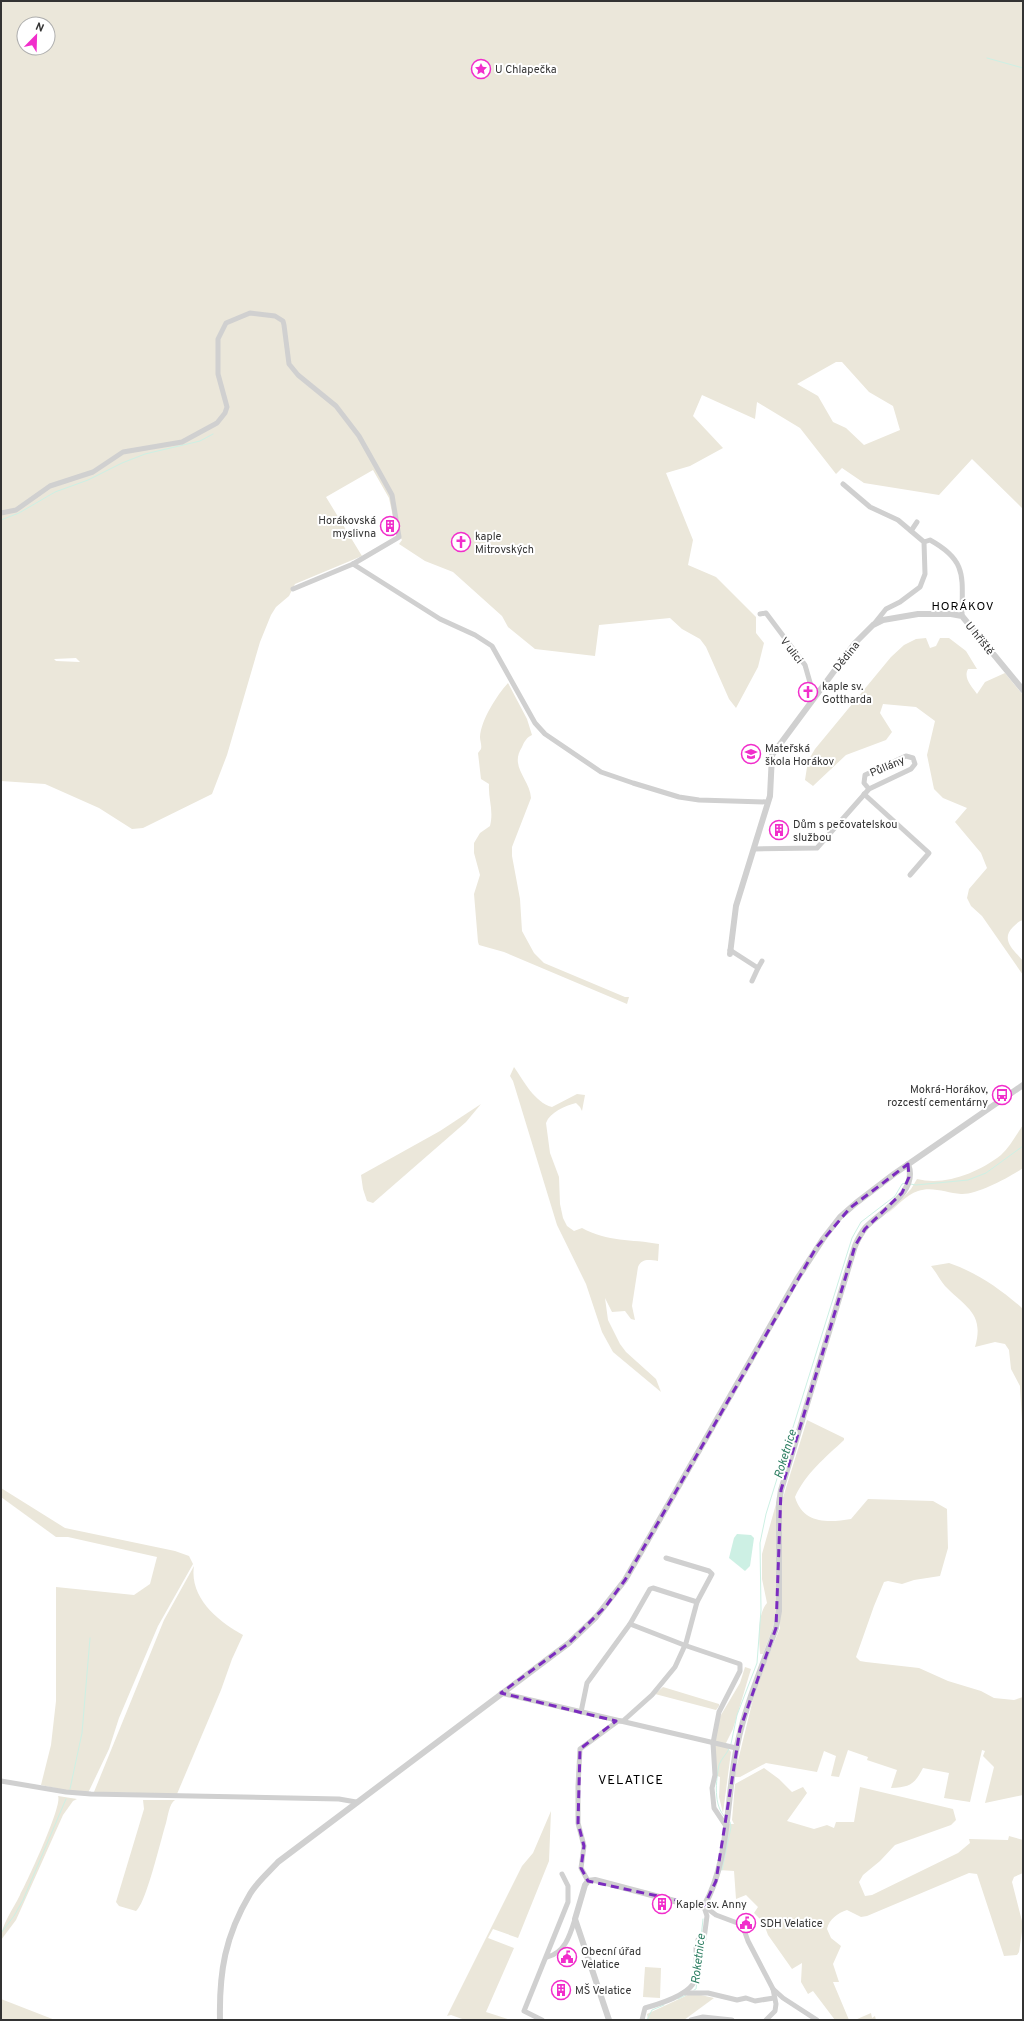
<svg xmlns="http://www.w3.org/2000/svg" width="1024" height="2021" viewBox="0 0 1024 2021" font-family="Overpass,sans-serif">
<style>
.green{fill:#ebe7da;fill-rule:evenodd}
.water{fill:#cdf0e4}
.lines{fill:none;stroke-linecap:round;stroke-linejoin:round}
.stream{stroke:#cdf0e4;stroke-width:1}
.minor{stroke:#d0d0d0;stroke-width:5}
.tertiary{stroke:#d0d0d0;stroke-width:6}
.marked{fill:none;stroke:#7b2cbf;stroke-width:3;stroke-dasharray:8 5;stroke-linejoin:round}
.labels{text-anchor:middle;stroke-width:4;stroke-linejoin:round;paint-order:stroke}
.poi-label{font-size:11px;fill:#333;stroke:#fff;text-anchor:start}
.street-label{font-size:11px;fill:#333;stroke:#fff}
.neighbourhood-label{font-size:12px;letter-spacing:1px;fill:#000;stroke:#fff}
.water-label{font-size:12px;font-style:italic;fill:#318165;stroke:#fff}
.quarter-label{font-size:13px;letter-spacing:1px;fill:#000;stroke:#fff}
</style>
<rect width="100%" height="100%" fill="#fff"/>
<g class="green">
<path d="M1,1h1022v503l-1,4 -50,-49 -33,36 -75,-12 -22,-15 -6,6 -36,-46 -43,-26 -2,17 -53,-24 -9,21 30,32 -33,18 -24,7 27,67 -5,25 28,12 40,40v16l8,10 -6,24 -22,41 -7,-9 -23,-52 -6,-8 -18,-10 -12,-11 -71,7 -4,31 -60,-7 -27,-22 -6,-11 -49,-44 -28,-11 -26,-17 3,-4 -6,-9 -7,-33 -16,-28 -47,27 36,59 -67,28 -6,12 -13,11 -5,8 -11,27 -33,113 -15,39 -69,34 -11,1 -33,-21 -54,-24 -44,-3zM24,24h24v24h-24zM836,362h6l27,30 24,14 7,24 -36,15 -18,-17 -13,-6 -15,-26 -21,-12zM76,658l4,4 -24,-1 -2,-2z"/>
<path d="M926,638l4,10 6,-2 4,-8h9l17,13 11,18h-9c-5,9 4,18 9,25l8,-12 20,-9 18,22v225c-4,1 -7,4 -10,7 -13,13 1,23 10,34v14l-41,-59 -11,-10 -4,-8 2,-9 18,-21 -6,-15 -26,-31 12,-14 -24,-10 -9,-9 -7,-34 8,-34 -19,-14 -33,-3 -3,9 12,19 -6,8 -40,15 -33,31 -8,-6 3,-19 7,-12 76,-92 13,-12 12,-6z"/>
<path d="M508,683l19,36 5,16c-5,2 -8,7 -10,12 -13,20 8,32 9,51l-19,49v9l8,43 2,32 12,22 10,10 81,34h4l-2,7 -123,-52 -25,-7 -1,-3 -4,-48 6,-19 -6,-22v-10l6,-10 10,-7c4,-16 -2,-27 -1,-42l-8,-5 -3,-26 3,-4c1,-4 -1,-8 -1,-12 1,-17 17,-42 28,-54z"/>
<path d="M514,1067c10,14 20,35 38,40l25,-13 8,1 -3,16 -2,-4 -4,-4c-11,3 -26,9 -30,20l4,30 9,24 1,27 3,14 4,8 7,5 8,-3c26,14 49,11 77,16l-1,17c-9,-1 -16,-3 -20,6l-6,39 3,14 -4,-1 -6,-8 -13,1 -7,-14 3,22 12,24 6,8 30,27 5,13 -48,-40 -11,-20 -16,-48 -29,-59 -44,-144 -3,-5z"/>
<path d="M481,1104l-15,18 -93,81 -6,-2 -4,-12 -2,-14 79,-44z"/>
<path d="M1023,1125v43c-13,9 -46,27 -62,26 -14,-1 -29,-8 -43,-3 -12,4 -22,16 -32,24l25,-26 6,-10c28,7 61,-6 84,-24 9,-8 15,-20 22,-30z"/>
<path d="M949,1263c27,9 53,27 74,46v130l-3,-53 -9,-17 -2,-19 -4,-6 -10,-2 -20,5c10,-34 -10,-40 -30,-61 -5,-6 -9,-14 -14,-20z"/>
<path d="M807,1420l37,18v2c-18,17 -39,34 -49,57 8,27 33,26 56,22l17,-20 65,2 14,8 1,39 -8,28 -26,4 -12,4 -14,-3 -4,1 -10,24 -18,51 4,4 6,1 53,6 29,13 33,10 13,7 20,2 9,-3v98l-38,8 9,-36 -11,-11 2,-5 -3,-1 -12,52 -26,-4 5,-25 -26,-5c-9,17 -13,19 -32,20l6,-18 -30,-10 1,-3 -20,-7 -9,27 -8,-1 5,-20 -12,-5 -7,21 -51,-9 -26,14h-6l22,-90 24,-59 1,-124z"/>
<path d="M1,1488l64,40 110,23 14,5 4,8 -35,62 -39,92 -10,31 -21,44 -24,-3 -23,-5 10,-40 5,-44v-114l78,8 16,-11 7,-27 -89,-20h-12l-55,-40z"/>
<path d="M776,1504l1,106 -5,20 -9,24h-3c-1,-15 -3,-39 7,-51l-5,-24v-25z"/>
<path d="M194,1566c-5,32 25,56 49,69l-11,24 -11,31 -44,104 -83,-2 70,-172z"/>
<path d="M745,1667l6,2 -18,60 -8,16 6,7 -8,61 -4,-16 1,-20 -5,-2 -2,-20 5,-35 22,-37z"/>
<path d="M663,1687l56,17v2l-3,4 -61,-16z"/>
<path d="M764,1768l15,11 13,13 11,-5 4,6 -20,28 27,8 13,-4 7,3 2,-6h18l6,-35 93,22 3,11 -5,5 -56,20 -15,16 -17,14 -4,7 6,14 7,-1 86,-42 12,-10 -1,-4 39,1 1,-4 14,4v33l-9,4 -2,5 11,43 -4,27 -2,3 -13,1 -27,-82 -8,-1 -102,43 -6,1 -14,-7c-9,3 -18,9 -20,19l4,9 10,8 -8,18 6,18h-6l16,38h-14l-22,-29 -5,3 -7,-12 1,-19 -10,6 -24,-34 -6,-16h-2l-6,-6 4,-6 -12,-12 -10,4 -2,-28 -15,-1 9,-46h6l-2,-4 3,-36z"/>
<path d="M58,1796l19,3 -4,2 -10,14 -47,105 -15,20c0,-16 12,-30 19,-45 7,-13 43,-90 38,-99z"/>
<path d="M143,1800h32c-6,4 -7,16 -9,23 -5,16 -20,81 -30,88l-17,-5 -3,-4 28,-93z"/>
<path d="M551,1811l-2,50 -31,77 -25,-9 -5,9 26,10 -28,64 25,8h-46l-14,-5 -4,1 75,-150 11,-13z"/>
<path d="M645,1967l16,1 -1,30 -17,-1z"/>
<path d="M692,1993l22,5 -30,22h-36l-1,-6z"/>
<path d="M1,1999l54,21h-54z"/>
<path d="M871,2013l1,5 3,-2 1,4h-21z"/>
</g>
<path class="water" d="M737,1534l14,1 3,3 -4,28 -5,5 -16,-13 5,-20z"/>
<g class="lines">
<g class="stream">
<path d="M987,58l36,10"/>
<path d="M1,520l18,-7 36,-21 33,-12 34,-17 23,-9 55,-13 13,-7"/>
<path d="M910,1184l6,1 52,-5 18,-7 37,-27"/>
<path d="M731,1744l6,-29 20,-52 4,-53 -1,-67 6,-29 86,-276 9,-16 34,-26 7,-12 3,-1"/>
<path d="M70,1789l12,-56 8,-95"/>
<path d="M725,1817c-12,-12 -9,-36 -6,-52 2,-6 7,-10 10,-16"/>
<path d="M722,1870l9,-43 -1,-5"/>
<path d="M1,1933l13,-17 9,-16 43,-101"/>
<path d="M701,1938l2,-19"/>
<path d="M699,1966l2,-25"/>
<path d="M694,1990l2,-1 1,-8"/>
<path d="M678,1999l8,-4"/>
<path d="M647,2020l5,-10 12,-5"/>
</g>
<g class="minor">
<path d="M843,484l27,23 28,13 26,22 1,32 -5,13 -20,15 -14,7 -12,15"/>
<path d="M1,513l15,-3 34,-24 43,-14 30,-20 59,-10 35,-19 8,-10 2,-6 -9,-33v-35l8,-16 24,-10 25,3 8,5 1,4 5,39 9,11 38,31 23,30 18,32 15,27 7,42 -46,27 -60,25"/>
<path d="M911,531l6,-9"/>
<path d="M924,542l6,-2c38,21 32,37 32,76"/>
<path d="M353,564l87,55 35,16 17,11 43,77 10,11 56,38 32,11 46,14 20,3 69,2"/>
<path d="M760,614l6,-1 39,52 6,21 7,6"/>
<path d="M864,794l65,59 -19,22"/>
<path d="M754,849l63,-1 52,-59 42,-20 4,-5 -2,-6 -7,-2 -41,19 -1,8 5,6"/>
<path d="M730,950l28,18 -6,13"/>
<path d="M758,968l4,-7"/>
<path d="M630,1624l54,21 56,19v7l-21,41 -6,31 2,32 -3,13 2,20 12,18"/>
<path d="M501,1693l235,55"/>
<path d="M581,1712l6,-29 43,-59 20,-35 3,-1 44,14"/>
<path d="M1,1781l65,11 25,2 248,5 17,3"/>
<path d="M588,1881l-7,-13 3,-22 -6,-23v-37l2,-37 38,-28h5l29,-26 23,-28 11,-24 11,-41 15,-28 -3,-3 -43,-13"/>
<path d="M704,1906l12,9 24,9 3,3 5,14 25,48 3,15 -1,7 -9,9"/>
<path d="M698,1940l6,-1 3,-23 -3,-9"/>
<path d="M547,1957c18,-4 23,-22 28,-38"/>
<path d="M773,1989l10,9 34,22"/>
<path d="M685,1993h23l29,7 9,-2 9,3 19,-3"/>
<path d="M542,2020l-18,-9 44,-109v-16l-6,-12"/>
<path d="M642,2020l3,-12c14,-4 45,-13 50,-28 2,-10 1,-22 1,-32"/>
<path d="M691,2020l12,-3 29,3"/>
</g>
<g class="tertiary">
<path d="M730,954l6,-48 34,-110 2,-41 83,-112 18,-18 10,-5 35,-6h33l11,2 61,74"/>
<path d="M220,2020c-1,-48 5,-84 30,-126 7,-12 19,-22 28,-32l291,-219 27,-26 29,-37 172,-301 26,-40 17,-22 16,-14 38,-29 129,-89"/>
<path d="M609,2020l-34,-101 10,-34 3,-4 7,-1 102,27 7,-1c26,-45 22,-109 33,-160 8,-40 25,-79 39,-118l3,-17v-108l2,-13 74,-244c3,-7 6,-13 11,-19 15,-16 53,-35 42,-63"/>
</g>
</g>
<path class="marked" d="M908,1164l1,13 -7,16 -37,36 -10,17 -74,244 -5,138 -36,101 -24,152 -12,25 -116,-25 -7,-13 3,-22 -6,-23 2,-74 36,-28 -115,-28 68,-50 37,-37 19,-26 191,-332 34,-40z"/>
<defs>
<symbol id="sight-ring" viewBox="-11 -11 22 22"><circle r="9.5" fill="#fff" stroke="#f12ecb" stroke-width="1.5"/><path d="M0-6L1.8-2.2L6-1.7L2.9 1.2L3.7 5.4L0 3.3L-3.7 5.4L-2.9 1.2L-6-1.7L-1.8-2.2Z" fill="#f12ecb"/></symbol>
<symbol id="building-ring" viewBox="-11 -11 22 22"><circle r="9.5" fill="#fff" stroke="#f12ecb" stroke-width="1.5"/><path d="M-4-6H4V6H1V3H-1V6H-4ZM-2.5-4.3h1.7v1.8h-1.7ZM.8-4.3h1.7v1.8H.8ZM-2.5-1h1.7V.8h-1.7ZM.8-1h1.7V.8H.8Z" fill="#f12ecb"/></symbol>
<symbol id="church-ring" viewBox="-11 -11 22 22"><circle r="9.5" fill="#fff" stroke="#f12ecb" stroke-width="1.5"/><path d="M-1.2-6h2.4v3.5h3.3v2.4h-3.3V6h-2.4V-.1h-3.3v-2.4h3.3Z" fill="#f12ecb"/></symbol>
<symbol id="school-ring" viewBox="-11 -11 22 22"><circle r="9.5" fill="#fff" stroke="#f12ecb" stroke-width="1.5"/><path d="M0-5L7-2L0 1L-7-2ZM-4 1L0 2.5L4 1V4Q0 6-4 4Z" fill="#f12ecb"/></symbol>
<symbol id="bus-ring" viewBox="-11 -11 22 22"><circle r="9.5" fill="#fff" stroke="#f12ecb" stroke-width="1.5"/><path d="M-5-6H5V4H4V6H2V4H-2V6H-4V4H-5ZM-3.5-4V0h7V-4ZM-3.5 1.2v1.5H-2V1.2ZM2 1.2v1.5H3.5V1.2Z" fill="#f12ecb"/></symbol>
<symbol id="civic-ring" viewBox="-11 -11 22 22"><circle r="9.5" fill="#fff" stroke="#f12ecb" stroke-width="1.5"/><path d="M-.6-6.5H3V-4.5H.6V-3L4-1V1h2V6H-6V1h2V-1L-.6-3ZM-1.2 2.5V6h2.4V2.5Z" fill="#f12ecb"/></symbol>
</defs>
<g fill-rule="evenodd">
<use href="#sight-ring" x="470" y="58" width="22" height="22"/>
<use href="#building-ring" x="379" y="515" width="22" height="22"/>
<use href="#church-ring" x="450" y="531" width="22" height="22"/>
<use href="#church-ring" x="797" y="681" width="22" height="22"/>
<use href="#school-ring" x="740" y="743" width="22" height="22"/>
<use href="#building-ring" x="768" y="819" width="22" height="22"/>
<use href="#bus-ring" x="991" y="1084" width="22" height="22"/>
<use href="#building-ring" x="651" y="1893" width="22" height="22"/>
<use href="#civic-ring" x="735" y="1912" width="22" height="22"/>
<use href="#civic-ring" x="556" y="1946" width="22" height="22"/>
<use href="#building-ring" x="550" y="1979" width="22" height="22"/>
</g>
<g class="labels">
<g class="poi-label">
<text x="495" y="73">U Chlapečka</text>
<text x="376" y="524" text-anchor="end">Horákovská<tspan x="376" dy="13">myslivna</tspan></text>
<text x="475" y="540">kaple<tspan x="475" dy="13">Mitrovských</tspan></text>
<text x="822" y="690">kaple sv.<tspan x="822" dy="13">Gottharda</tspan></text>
<text x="765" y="752">Mateřská<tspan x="765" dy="13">škola Horákov</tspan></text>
<text x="793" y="828">Dům s pečovatelskou<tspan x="793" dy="13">službou</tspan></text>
<text x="988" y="1093" text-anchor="end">Mokrá-Horákov,<tspan x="988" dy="13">rozcestí cementárny</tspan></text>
<text x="676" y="1908">Kaple sv. Anny</text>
<text x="760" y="1927">SDH Velatice</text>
<text x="581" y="1955">Obecní úřad<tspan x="581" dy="13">Velatice</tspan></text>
<text x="575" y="1994">MŠ Velatice</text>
</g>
<g class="street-label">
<text transform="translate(980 638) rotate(51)" y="4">U hřiště</text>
<text transform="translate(792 650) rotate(52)" y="4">V ulici</text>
<text transform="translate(846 656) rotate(-51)" y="4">Dědina</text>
<text transform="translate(887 766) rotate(-23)" y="4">Půllány</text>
</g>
<g class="neighbourhood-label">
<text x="963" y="610">HORÁKOV</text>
</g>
<g class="water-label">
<text transform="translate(785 1454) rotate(-73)" y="4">Roketnice</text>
<text transform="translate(698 1959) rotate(-83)" y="4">Roketnice</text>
</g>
<g class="quarter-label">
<text x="631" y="1784">VELATICE</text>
</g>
</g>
<rect width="1024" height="2021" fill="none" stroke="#333333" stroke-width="4"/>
<g transform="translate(36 36) rotate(23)"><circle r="19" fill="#ffffff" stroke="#adadad"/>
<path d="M0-3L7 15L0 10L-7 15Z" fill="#f12ecb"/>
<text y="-6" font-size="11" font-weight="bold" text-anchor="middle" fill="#333333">N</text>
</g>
</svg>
